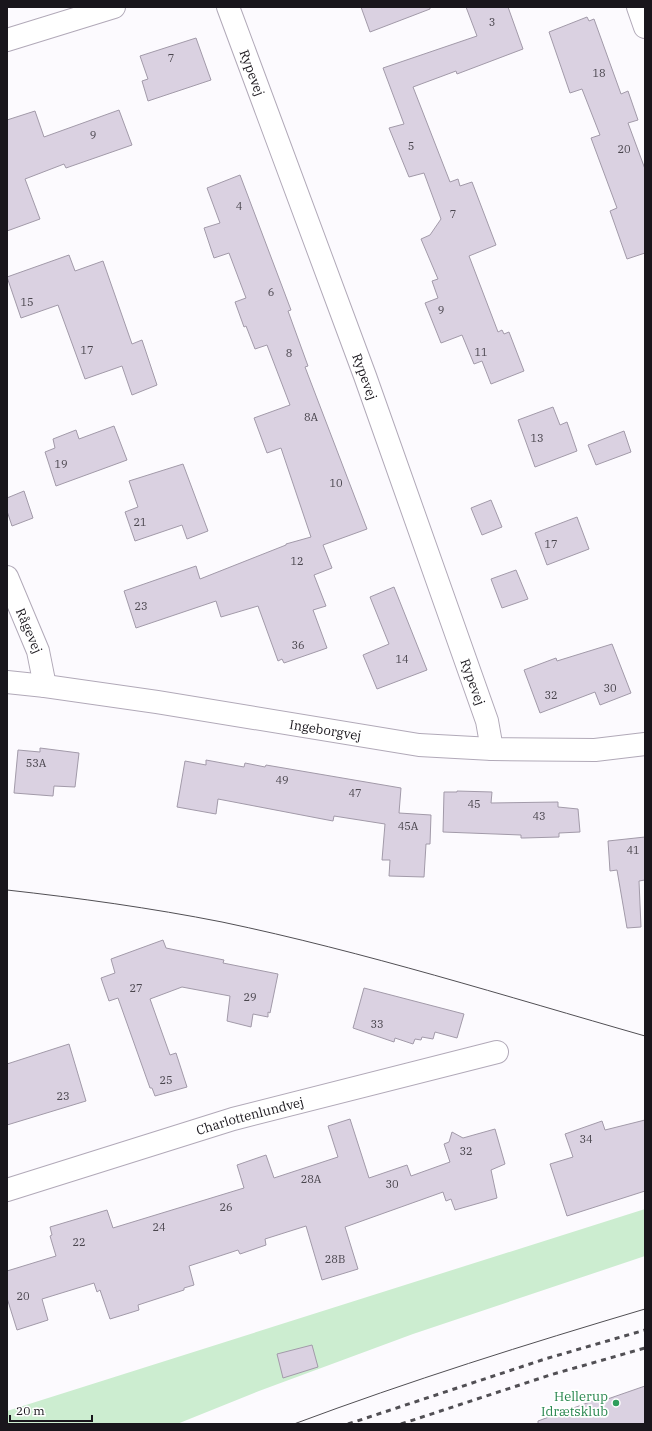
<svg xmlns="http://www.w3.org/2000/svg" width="652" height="1431" viewBox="0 0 652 1431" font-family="'IBM Plex Serif',serif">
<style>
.green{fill:#ccedd0}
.building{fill:#dad1e1;stroke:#a29aa9}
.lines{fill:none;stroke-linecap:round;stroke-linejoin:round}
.street-casing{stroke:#b1a9b8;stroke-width:24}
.street{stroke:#fff;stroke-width:22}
.tram{stroke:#514f54;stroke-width:1}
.rail{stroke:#514f54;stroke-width:3;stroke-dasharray:5 5;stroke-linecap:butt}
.leisure-dot{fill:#2e9e5b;stroke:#fff;stroke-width:1.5}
.labels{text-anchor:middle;stroke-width:3.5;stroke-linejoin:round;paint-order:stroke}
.number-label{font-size:11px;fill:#49454d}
.street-label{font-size:13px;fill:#19161c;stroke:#fff}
.leisure-label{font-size:13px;fill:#27864d;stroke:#fff;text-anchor:end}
</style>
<rect width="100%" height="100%" fill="#fcfafe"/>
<path class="green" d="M645,1209v47l-232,78 -154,57 -82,33h-170v-13z"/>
<g class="building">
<path d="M361,7h69v2l-60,23z"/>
<path d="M466,7h42l15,42 -66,25 -1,-3 -43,16 37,95 8,-3 2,7 12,-4 24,63 -27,11 29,76 4,-2 2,4 5,-2 15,39 -33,13 -9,-23 -8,3 -12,-29 -21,8 -16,-40 13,-5 -6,-17 6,-2 -17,-40 9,-4 11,-16 -17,-46 -15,4 -20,-49 15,-4 -21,-56 94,-32z"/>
<path d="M587,17l2,4 5,-2 27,75 7,-3 10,29 -10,3 17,46v84l-18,6 -17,-48 7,-3 -26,-70 9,-3 -18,-46 -12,4 -21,-61z"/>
<path d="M196,38l15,42 -63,21 -6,-20 6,-2 -8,-23z"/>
<path d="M119,110l13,35 -66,23 -2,-4 -39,15 15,40 -33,12v-111l28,-9 9,26z"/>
<path d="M240,175l51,135 -3,1 20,55 -3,1 62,162 -44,16 9,23 -18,7 12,31 -13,4 14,38 -43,15 -2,-4 -4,2 -20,-55 -37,11 -5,-16 -80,27 -12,-37 72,-25 4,13 86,-34v-1l25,-7 -30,-89 -14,5 -13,-35 36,-13 -23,-60 -12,4 -9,-23 -2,1 -9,-25 11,-4 -17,-45 -15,5 -10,-30 16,-5 -13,-35z"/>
<path d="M69,255l6,16 28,-10 29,83 10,-4 15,45 -25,10 -10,-29 -37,13 -27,-74 -37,13 -14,-41z"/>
<path d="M553,407l7,18 7,-3 10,29 -42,16 -17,-47z"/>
<path d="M114,426l13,34 -71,26 -11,-34 10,-4 -2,-9 23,-9 3,9z"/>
<path d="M624,431l7,21 -35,13 -8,-20z"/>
<path d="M183,464l25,67 -21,8 -5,-14 -47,16 -10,-29 13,-5 -9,-26z"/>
<path d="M24,491l9,27 -21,8 -5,-15v-13z"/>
<path d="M491,500l11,27 -20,8 -11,-27z"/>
<path d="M577,517l12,32 -42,16 -12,-32z"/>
<path d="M516,570l12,29 -26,9 -11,-29z"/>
<path d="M394,587l33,83 -50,19 -14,-34 26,-11 -19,-47z"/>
<path d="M612,644l19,49 -31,12 -5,-13 -55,21 -16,-43 32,-12 1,3z"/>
<path d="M40,748l39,5 -4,34 -21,-1 -1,10 -39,-3 4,-43 22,2z"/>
<path d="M206,760l38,7 1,-4 20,4 1,-2 135,23 -2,25 32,2 -1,29h-4l-2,33 -35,-1 1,-16h-8l3,-36 -51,-8 -1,5 -115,-22 -2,15 -39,-7 8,-46 21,4z"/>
<path d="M457,791l35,1 -1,11 67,-1v5l20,2 2,23 -21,1v4l-35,1h-3v-3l-78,-3 1,-40h13z"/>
<path d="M645,837v43l-6,1 2,46 -14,1 -10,-58 -7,1 -2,-30z"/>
<path d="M163,940l3,8 58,12 -1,3 55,11 -8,39 -2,-1v5l-15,-3 -2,13 -24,-6 3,-25 -48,-9 -32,12 20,56 6,-2 11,34 -32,9 -3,-8h-2l-32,-90 -9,3 -8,-23 14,-5 -4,-14z"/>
<path d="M364,988l100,26 -7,24 -22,-6 -2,7 -11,-2 -1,3 -6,-1 -2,5 -18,-6 -1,4 -41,-14z"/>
<path d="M69,1044l17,57 -79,24v-61z"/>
<path d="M350,1119l19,59 38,-13 4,11 39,-14 -6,-18 5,-2 3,-10 11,6 32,-9 10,35 -14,6 6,28 -42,12 -4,-11 -5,2 -3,-9 -98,35 13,42 -36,11 -16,-54 -41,13 1,6 -26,9 -2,-4 -49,16 5,19 -10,3v2l-46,15 1,5 -29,9 -10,-29 -3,2 -3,-9 -52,16 6,21 -31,10 -10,-32v-27l49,-15 -6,-20 2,-1 -2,-8 57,-17 6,18 131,-40 -7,-23 29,-10 8,23 64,-21 -10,-31z"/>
<path d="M645,1120v71l-78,25 -17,-52 23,-7 -8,-23 37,-13 3,9z"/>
<path d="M312,1345l6,22 -35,11 -6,-24z"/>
<path d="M645,1386v38h-107v-3l60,-22 1,3z"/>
</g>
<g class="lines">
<defs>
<g id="street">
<path id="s1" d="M228,7l137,369 122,345 5,28"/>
<path d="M638,7l7,20"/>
<path d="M7,40l107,-33"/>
<path id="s2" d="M7,577l31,74 7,35"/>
<path id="s3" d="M7,682l38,4 112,16 262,43 73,4 103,1 50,-6"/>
<path id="s4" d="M7,1190l226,-71 264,-67"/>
</g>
</defs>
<use href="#street" class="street-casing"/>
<use href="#street" class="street"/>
<g class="tram">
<path d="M7,890c72,8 144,18 215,32 143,30 283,74 423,114"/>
<path d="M294,1424c115,-43 233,-80 351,-115"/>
</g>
<g class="rail">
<path d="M348,1424l197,-65 100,-29"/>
<path d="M401,1424l149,-49 95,-27"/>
</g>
</g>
<circle class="leisure-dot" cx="616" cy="1403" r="4"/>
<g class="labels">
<g class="number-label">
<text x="492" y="26">3</text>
<text x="171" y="62">7</text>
<text x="599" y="77">18</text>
<text x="93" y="139">9</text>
<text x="411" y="150">5</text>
<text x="624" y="153">20</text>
<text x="239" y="210">4</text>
<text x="453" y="218">7</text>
<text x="271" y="296">6</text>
<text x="27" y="306">15</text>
<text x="441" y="314">9</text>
<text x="87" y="354">17</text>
<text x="481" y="356">11</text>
<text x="289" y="357">8</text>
<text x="311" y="421">8A</text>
<text x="537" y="442">13</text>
<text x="61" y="468">19</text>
<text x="336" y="487">10</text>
<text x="140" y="526">21</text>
<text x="551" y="548">17</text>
<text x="297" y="565">12</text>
<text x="141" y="610">23</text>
<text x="298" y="649">36</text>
<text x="402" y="663">14</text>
<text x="610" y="692">30</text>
<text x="551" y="699">32</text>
<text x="36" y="767">53A</text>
<text x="282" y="784">49</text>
<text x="355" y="797">47</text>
<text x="474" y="808">45</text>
<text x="539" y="820">43</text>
<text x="408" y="830">45A</text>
<text x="633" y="854">41</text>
<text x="136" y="992">27</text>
<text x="250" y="1001">29</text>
<text x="377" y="1028">33</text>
<text x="166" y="1084">25</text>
<text x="63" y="1100">23</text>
<text x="586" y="1143">34</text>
<text x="466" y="1155">32</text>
<text x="311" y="1183">28A</text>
<text x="392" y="1188">30</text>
<text x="226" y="1211">26</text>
<text x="159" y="1231">24</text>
<text x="79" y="1246">22</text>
<text x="335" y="1263">28B</text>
<text x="23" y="1300">20</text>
</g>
<g class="street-label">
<text dy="5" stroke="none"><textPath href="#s1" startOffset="70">Rypevej</textPath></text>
<text dy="5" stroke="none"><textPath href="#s1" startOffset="394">Rypevej</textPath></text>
<text dy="5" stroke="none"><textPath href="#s2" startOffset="58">Rågevej</textPath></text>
<text dy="5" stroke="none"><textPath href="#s1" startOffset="718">Rypevej</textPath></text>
<text dy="5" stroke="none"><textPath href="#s3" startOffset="322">Ingeborgvej</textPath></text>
<text dy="5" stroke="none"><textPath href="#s4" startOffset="254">Charlottenlundvej</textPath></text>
</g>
<g class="leisure-label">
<text x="608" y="1401">Hellerup<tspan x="608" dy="15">Idrætsklub</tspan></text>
</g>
</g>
<rect width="652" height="1431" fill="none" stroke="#19161c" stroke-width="16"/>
<path d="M10 1415v6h82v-6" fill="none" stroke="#19161c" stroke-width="2"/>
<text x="16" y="1415" font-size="12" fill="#19161c" stroke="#ffffff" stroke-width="3" paint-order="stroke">20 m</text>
</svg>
